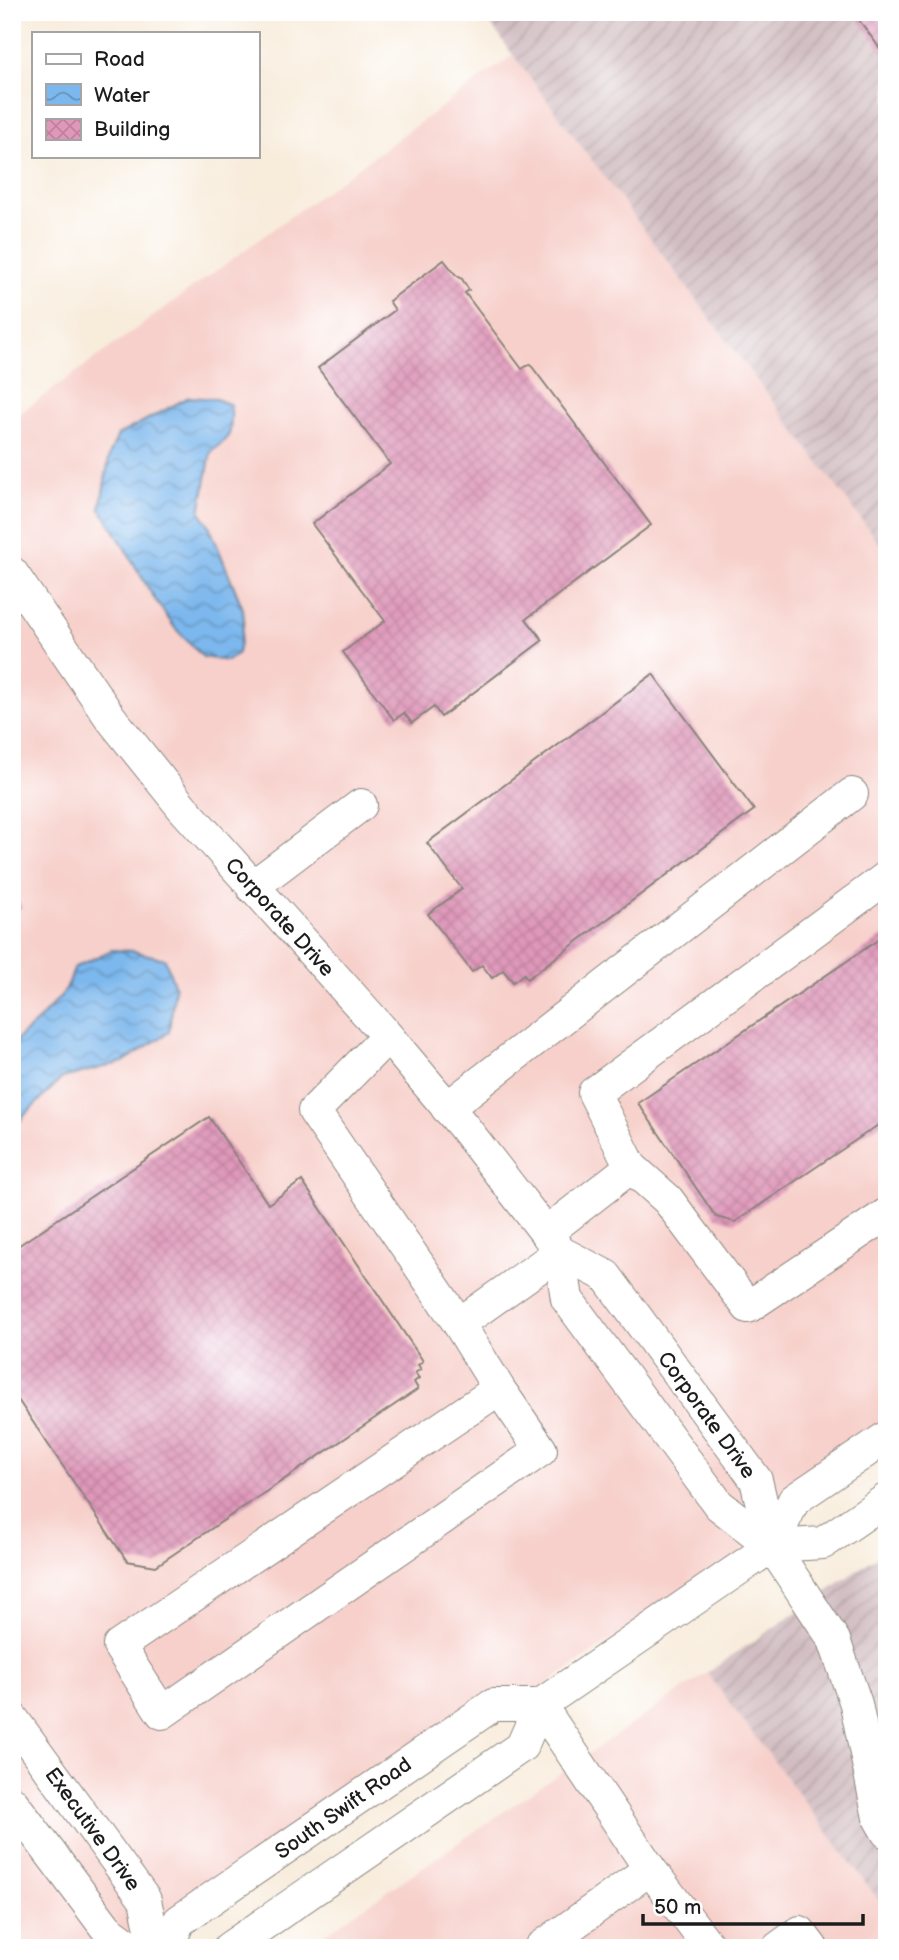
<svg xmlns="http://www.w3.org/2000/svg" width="899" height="1960" viewBox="0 0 899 1960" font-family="'Balsamiq Sans',sans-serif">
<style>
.built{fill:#f7d0cb}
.industrial{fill:url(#industrial-furrows)}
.water{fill:url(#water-waves);stroke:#4c6a84;stroke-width:2}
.building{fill:url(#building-cross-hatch)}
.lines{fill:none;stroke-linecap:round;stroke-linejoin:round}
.minor-casing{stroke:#8a847c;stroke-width:34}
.minor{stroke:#fff;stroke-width:32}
.labels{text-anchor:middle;stroke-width:5;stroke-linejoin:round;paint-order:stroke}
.street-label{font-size:21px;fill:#1c1c1c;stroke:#fff}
</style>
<defs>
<pattern id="industrial-furrows" width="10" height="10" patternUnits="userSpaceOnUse" patternTransform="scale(1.75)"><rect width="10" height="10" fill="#d2bec2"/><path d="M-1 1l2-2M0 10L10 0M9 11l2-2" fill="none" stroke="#b4a3a6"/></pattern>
<pattern id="water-waves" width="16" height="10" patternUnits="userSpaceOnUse" patternTransform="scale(1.75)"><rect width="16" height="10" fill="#7cb7ed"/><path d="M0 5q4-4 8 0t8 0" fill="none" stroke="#6594bf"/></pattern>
<pattern id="building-cross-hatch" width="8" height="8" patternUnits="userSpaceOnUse" patternTransform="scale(1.75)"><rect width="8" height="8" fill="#df98ba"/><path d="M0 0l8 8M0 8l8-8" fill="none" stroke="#bf829f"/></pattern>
</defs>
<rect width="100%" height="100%" fill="#fff"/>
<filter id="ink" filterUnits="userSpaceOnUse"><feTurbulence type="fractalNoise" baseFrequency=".0143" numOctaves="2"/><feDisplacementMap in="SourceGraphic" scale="14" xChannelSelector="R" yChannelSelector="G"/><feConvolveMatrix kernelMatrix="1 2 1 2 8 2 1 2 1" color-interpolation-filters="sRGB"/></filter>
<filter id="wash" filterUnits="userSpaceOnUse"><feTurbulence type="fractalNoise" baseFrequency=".00686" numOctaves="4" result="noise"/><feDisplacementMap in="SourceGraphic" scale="28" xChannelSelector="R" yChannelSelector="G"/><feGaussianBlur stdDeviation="1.57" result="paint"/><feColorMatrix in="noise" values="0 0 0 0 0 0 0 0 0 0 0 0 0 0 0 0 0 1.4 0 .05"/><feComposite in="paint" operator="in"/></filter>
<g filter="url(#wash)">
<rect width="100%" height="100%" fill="#f8ecdb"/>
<g class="built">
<path d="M513,55l374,499v901l-732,493h-143v-1529z"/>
<path d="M707,1673l180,238v37h-583z"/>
</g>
<g class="industrial">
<path d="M482,12h405v542l-374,-499z"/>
<path d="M887,1550v361l-180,-238z"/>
</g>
<g class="water">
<path d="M189,397l27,2 15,6c0,27 3,30 -20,47l-11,60 8,11 35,86 1,12 -6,32 -11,8 -24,-4 -28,-29 -21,-30 -41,-70 -13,-19 10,-56 8,-18z"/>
<path d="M112,950l21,1 32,8 10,28 -6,45 -46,30 -61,16 -37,37 -13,15v-86l28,-25 26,-29 9,-23z"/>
</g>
<g id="blocks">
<g class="building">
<path d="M853,12h34v46z"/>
<path d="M444,260l12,15 6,4 7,11 -4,3 57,76 8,-5 121,161 -125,94 17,21 -102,77 -7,-10 -22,16 -8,-10 -10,7 -51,-68 42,-31 -73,-97 78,-60 -72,-96 77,-58 -6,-9z"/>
<path d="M653,674l101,136 -227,169 -3,-5 -11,8 -10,-12 -11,8 -10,-13 -10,7 -44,-58 34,-25 -35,-46z"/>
<path d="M12,893l10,14 -10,7z"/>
<path d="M887,934v185l-152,103 -19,-5 -78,-114z"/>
<path d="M209,1117l59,87 34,-23 121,180 -5,4 3,4 -6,4 4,5 -5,4 4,7 -262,177 -29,-5 -115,-170v-141z"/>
</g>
</g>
</g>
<g filter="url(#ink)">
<use href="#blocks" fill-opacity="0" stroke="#8a847c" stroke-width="2"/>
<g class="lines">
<defs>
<g id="minor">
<path d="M12,573l98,144 72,90 201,224 80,95 83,107 14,19 7,47 152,206 53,41 62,94 22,64 23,114 8,14"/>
<path d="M252,887l109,-82"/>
<path d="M387,1037l-73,74 145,213"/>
<path d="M447,1108l405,-314"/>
<path d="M631,1167l-37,-74 293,-216"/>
<path d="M546,1233l85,-66 37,33 80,107 139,-93"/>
<path d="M560,1252l46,24 150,204 16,66"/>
<path d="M499,1389l42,61 -379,263 -43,-67 380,-257 -40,-65 101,-72"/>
<path d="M772,1546l51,-3 64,-44"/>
<path d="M540,1705l110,164 60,79"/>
<path d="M12,1718l133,182 10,48"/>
<path d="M12,1802l95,127 26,19"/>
<path d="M167,1948l12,-27 314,-216h47"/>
<path d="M229,1948l293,-202 18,-41 232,-159 22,-46 93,-63"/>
<path d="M540,1948l110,-79"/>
<path d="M778,1948l22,-16 12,16"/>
</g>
</defs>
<use href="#minor" class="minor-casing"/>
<use href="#minor" class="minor"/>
</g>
</g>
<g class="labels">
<g class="street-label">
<text transform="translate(280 917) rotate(48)" y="7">Corporate Drive</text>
<text transform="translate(707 1415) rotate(54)" y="7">Corporate Drive</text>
<text transform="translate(343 1808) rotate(-35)" y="7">South Swift Road</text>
<text transform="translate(93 1829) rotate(54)" y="7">Executive Drive</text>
</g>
</g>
<rect width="899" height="1960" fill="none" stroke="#fff" stroke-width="42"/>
<rect x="32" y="32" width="228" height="126" fill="#ffffff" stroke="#a4a4a4" stroke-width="2"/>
<rect x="46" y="54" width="35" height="10" fill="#ffffff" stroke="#a4a4a4" stroke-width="2"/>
<text x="94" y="66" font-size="21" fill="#1c1c1c">Road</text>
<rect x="46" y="84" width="35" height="21" fill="url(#water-waves)" stroke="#a4a4a4" stroke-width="2"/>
<text x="94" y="102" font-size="21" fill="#1c1c1c">Water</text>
<rect x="46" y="119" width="35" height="21" fill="url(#building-cross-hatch)" stroke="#a4a4a4" stroke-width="2"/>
<text x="94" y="136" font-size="21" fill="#1c1c1c">Building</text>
<path d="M643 1914v10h220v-10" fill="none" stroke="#1c1c1c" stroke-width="3.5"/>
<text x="654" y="1914" font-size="21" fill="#1c1c1c" stroke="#ffffff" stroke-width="5" paint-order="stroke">50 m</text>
</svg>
